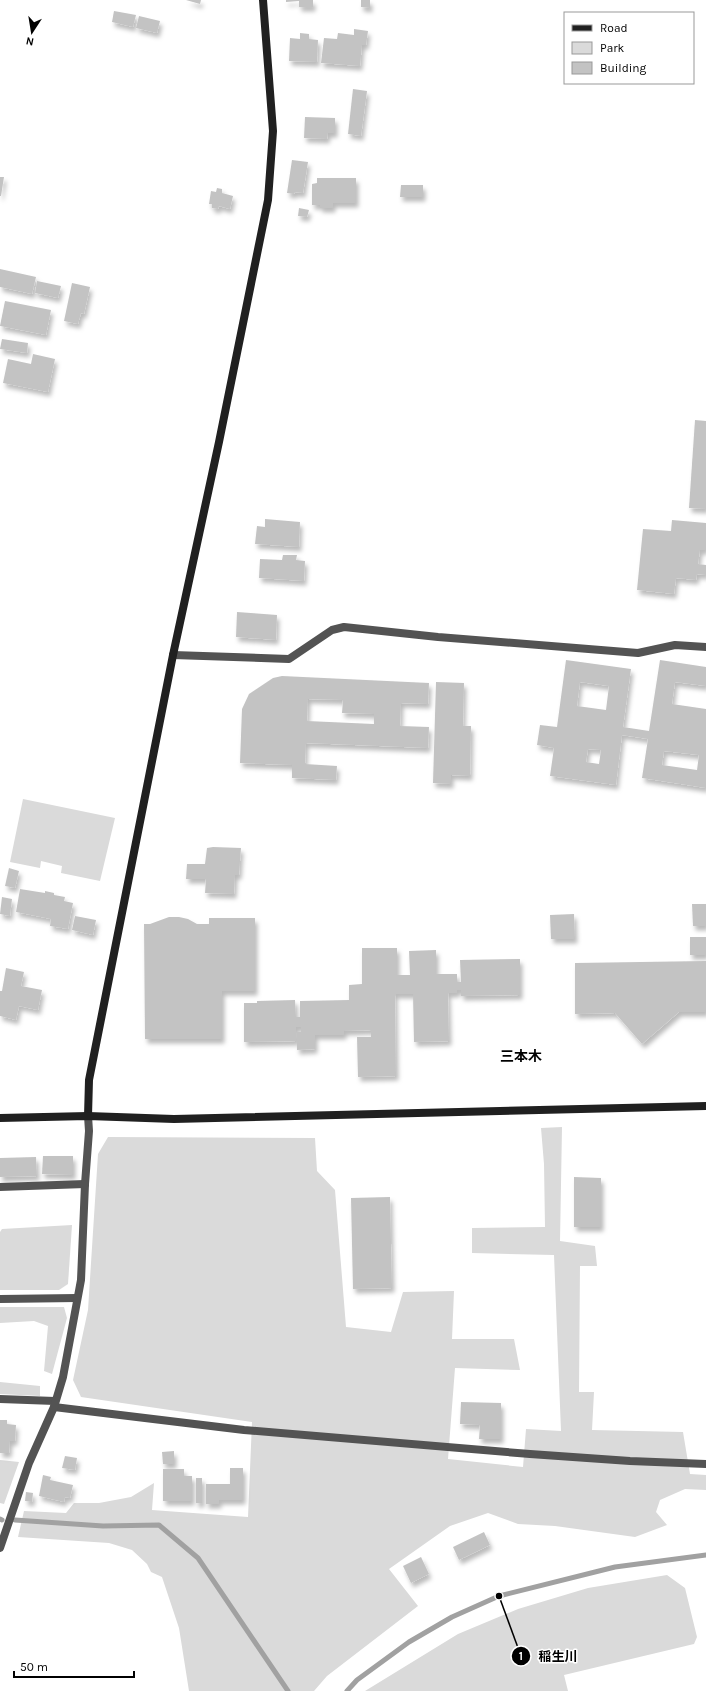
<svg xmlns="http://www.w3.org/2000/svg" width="706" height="1691" viewBox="0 0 706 1691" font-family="Karla,'Noto Sans JP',sans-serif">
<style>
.green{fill:#dadada}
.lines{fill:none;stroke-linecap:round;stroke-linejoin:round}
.stream{stroke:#a1a1a1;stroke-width:5}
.building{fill:#c3c3c3;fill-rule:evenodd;filter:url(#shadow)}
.street{stroke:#535353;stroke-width:8}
.secondary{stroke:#202020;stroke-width:8}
.labels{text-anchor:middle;stroke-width:3;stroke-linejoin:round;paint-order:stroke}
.quarter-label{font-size:14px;font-weight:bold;fill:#000;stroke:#fff}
.leader{fill:none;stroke:#000;stroke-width:1.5}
.callout-dot{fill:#000;stroke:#fff;stroke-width:1.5}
.mark-label{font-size:12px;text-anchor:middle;font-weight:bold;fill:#fff}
.callout-label{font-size:13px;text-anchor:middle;font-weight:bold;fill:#000;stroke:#fff;stroke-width:3;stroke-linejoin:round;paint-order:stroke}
</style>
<defs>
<filter id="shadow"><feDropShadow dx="2.5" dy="4.5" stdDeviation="2" flood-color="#0004"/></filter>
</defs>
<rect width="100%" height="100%" fill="#fff"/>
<g class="green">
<path d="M23,799l92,19 -15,63 -39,-8 1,-7 -21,-5 -1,7 -30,-6z"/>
<path d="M562,1127l-2,114 35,5 2,20h-17l-1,126h15l-2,38 91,2 7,42 16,1v15l-21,-1 -25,11 -4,12 11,13 -32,12 -80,-11 -37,-2 -30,-11 -38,13 -61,43 29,37 -91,70 -13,15h-125l-10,-63 -17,-51 -11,-5 -4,-8 -15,-14 -23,-7 -91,-6 6,-26 42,2 8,-10h25l32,-6 23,-14 -2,27 96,7 4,-95 -171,-25 -8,-17 15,-70 10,-156 10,-17 207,1 2,33 18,19 11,137 45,5 12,-40 51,-1 -2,48h62l6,31 -65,-2 -7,91 75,8 3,-38 35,2 -7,-176 -82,-2v-25l73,-1 -1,-63 -3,-36z"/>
<path d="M72,1225l-4,59 -9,6h-59v-58l2,-3z"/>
<path d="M0,1307h64l3,11 -15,56 -8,-3 4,-45 -14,-5 -34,2z"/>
<path d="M0,1382l40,4v10l-40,-2z"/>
<path d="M0,1460l19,2 -15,42 -4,-1z"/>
<path d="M667,1575l18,13 12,49 -3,7 -130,31 4,16h-203l93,-57 60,-25 70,-21z"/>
</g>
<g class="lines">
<g class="stream">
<path d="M0,1519l2,1"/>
<path d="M15,1520l88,6 56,-1 39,33 90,133"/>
<path d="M347,1691l10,-11 52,-38 43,-25 47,-21 116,-29 91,-12"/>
</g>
</g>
<g class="building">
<path d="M186,0h15l-1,4z"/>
<path d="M286,0h27v7h-14v-6l-13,1z"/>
<path d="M361,0h9v8l-9,-1z"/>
<path d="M114,11l22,4 -3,12 -21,-5z"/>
<path d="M139,16l21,5 -3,12 -21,-5z"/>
<path d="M354,29l14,2 -2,14h-4l-2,21 -39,-3 3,-25 13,1 1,-6 16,2z"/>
<path d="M300,33l9,1v5l9,1 -1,22 -28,-1 1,-23 10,1z"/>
<path d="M353,89l14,2 -6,45 -13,-2z"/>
<path d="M305,117l30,1v15h-7l-1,6 -23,-1z"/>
<path d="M292,160l16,2 -5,31 -8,-1 -1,2 -7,-1z"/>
<path d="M0,177h4l-3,19h-1z"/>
<path d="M317,178h39v25h-23v5h-13v-3h-8v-21l5,-1z"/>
<path d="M401,185h22v12h-23z"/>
<path d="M217,188l5,1v4l11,3 -3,13 -11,-3 -1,3 -6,-1v-4h-3l2,-13 5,1z"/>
<path d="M299,208l10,2 -2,7 -9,-1z"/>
<path d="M0,269l36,8 -4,17 -32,-7z"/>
<path d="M37,281l24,5 -3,12 -23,-5z"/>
<path d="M72,283l18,4 -6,27 -3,-1 -3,11 -14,-3z"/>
<path d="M5,301l46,9 -5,25 -46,-9z"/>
<path d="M2,339l26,4 -1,10 -27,-4z"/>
<path d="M33,354l22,5 -7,33 -45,-9 5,-24 23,5z"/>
<path d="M695,420l11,1v88l-17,-1z"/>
<path d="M265,519l35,3 -1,25 -44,-3 2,-18 8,1z"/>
<path d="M672,520l34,3v27h-6l-2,14 8,1v10l-9,-1 -1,6 -20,-2 -2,16 -37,-4 6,-61 28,2z"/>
<path d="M283,555h14l-1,5 9,1 -1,20 -45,-3 1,-19 22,1z"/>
<path d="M237,612l40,3 -1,25 -40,-3z"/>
<path d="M566,660l65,9 -8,58 26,4 11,-71 46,7v19l-31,-4 -3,22 34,5v79l-64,-10 6,-39 -26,-4 -6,50 -66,-9 4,-28 -17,-3 3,-20 17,2zM580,682l29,4 -3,24 -29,-4zM588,749l13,1 -2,14 -13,-2zM664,751l35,4 -2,15 -35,-5z"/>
<path d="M282,676l147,7 -1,21 -27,-1 -1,23 29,1 -1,21 -122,-5 -1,21 32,2 -1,14 -44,-2v-13l-52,-2 2,-54 7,-15 24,-16zM308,699l35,1 -1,13 32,1v10l-67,-3z"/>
<path d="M436,682l28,1 -1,43h8l-1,50 -19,-1v9l-18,-1z"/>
<path d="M213,847l28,1 -2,27h-4l-1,19 -29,-1 1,-14h-20l1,-15h18l2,-16z"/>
<path d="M9,868l10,3 -4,17 -10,-2z"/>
<path d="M20,889l25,4v-2l9,2v2l11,2 -1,4 9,2 -5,26 -18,-3 1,-7 -35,-7z"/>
<path d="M2,897l10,2 -2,17 -10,-2z"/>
<path d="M692,904h14v22h-13z"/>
<path d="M574,914l1,25h-24l-1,-24z"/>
<path d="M75,916l21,4 -3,15 -21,-5z"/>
<path d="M169,917h10l9,2 9,5h12v-6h46v73h-33v48h-77l-1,-115h6z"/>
<rect x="690" y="937" width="16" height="18"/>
<path d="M362,948h35v27h13l-1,-24 27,-1v24h21v8h4l-1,-22 60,-1v36l-59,1v-6h-4v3h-9l1,48 -35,1 -1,-48h-18l1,82 -38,1 -1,-40h14v-7l-27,1v4h-29v14l-18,1v-18h4v-5h-5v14l-52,1v-39h13v-2l38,-1 1,17h4v-16l49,-1v-15l13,-1z"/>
<path d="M706,961v51h-27l-37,32 -27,-31 -40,1v-51z"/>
<path d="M6,968l18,4 -3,14 21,4 -4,20 -19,-4 -3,14 -16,-4v-25h2z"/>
<path d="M43,1156h30v19l-31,-1z"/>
<path d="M36,1157l1,19 -37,1v-19z"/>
<path d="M574,1177l27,1v49h-27z"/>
<path d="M390,1197l2,91 -39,1 -2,-91z"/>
<path d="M461,1402l40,1v36h-22l1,-14 -20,-1z"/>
<path d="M0,1420h7v4l9,1 -1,16h-5l-1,12h-9z"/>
<path d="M174,1451v13h-11l-1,-12z"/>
<path d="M65,1456l12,2 -2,12 -13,-2z"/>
<path d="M230,1468h13v32h-24v4h-13v-20h24z"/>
<path d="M163,1469h21v7h8v25h-29z"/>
<path d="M43,1475l8,2 -1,3 23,5 -3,13 -5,-1 -1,5 -25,-6z"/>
<rect x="196" y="1478" width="6" height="25"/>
<path d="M26,1492l7,1 -1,9 -7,-1z"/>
<path d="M484,1532l6,13 -31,15 -6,-13z"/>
<path d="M421,1557l8,17 -18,9 -8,-17z"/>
</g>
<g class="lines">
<g class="street">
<path d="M173,655l116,4 43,-29 12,-3 94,10 200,16 37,-8 31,2"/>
<path d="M0,1187l85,-3"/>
<path d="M0,1299l77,-1"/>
<path d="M0,1399l55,2"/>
<path d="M54,1407l190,23 286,24 100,7 76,3"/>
<path d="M0,1548l29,-85 25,-56 9,-30 18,-97 4,-96 4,-53 -1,-15"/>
</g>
<g class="secondary">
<path d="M88,1116l1,-36 84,-425 46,-213 49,-242 5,-69 -10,-131"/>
<path d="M0,1118l88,-2 86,3 532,-13"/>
</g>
</g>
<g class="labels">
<g class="quarter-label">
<text x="521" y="1061">三本木</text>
</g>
</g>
<path class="leader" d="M499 1596L521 1656"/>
<g class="callout-dot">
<circle cx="499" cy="1596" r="4"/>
<circle cx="521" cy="1656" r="10"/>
</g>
<g class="mark-label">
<text x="521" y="1660">1</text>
</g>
<g class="callout-label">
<text x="558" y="1661">稲生川</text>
</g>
<rect x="564" y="12" width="130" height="72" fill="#ffffff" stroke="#999999"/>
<rect x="572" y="25" width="20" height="6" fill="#202020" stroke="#999999"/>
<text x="600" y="32" font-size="12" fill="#000000">Road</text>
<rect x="572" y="42" width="20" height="12" fill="#dadada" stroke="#999999"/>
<text x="600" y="52" font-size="12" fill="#000000">Park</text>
<rect x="572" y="62" width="20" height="12" fill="#c3c3c3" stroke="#999999"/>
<text x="600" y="72" font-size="12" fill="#000000">Building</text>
<g transform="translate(32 32) rotate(192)" stroke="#ffffff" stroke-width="3" paint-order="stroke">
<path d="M0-3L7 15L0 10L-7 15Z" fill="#000000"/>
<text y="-6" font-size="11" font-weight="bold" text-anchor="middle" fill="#000000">N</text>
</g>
<path d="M14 1671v6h120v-6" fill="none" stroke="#000000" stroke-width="2"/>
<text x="20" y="1671" font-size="12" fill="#000000" stroke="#ffffff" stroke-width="3" paint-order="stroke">50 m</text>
</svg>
